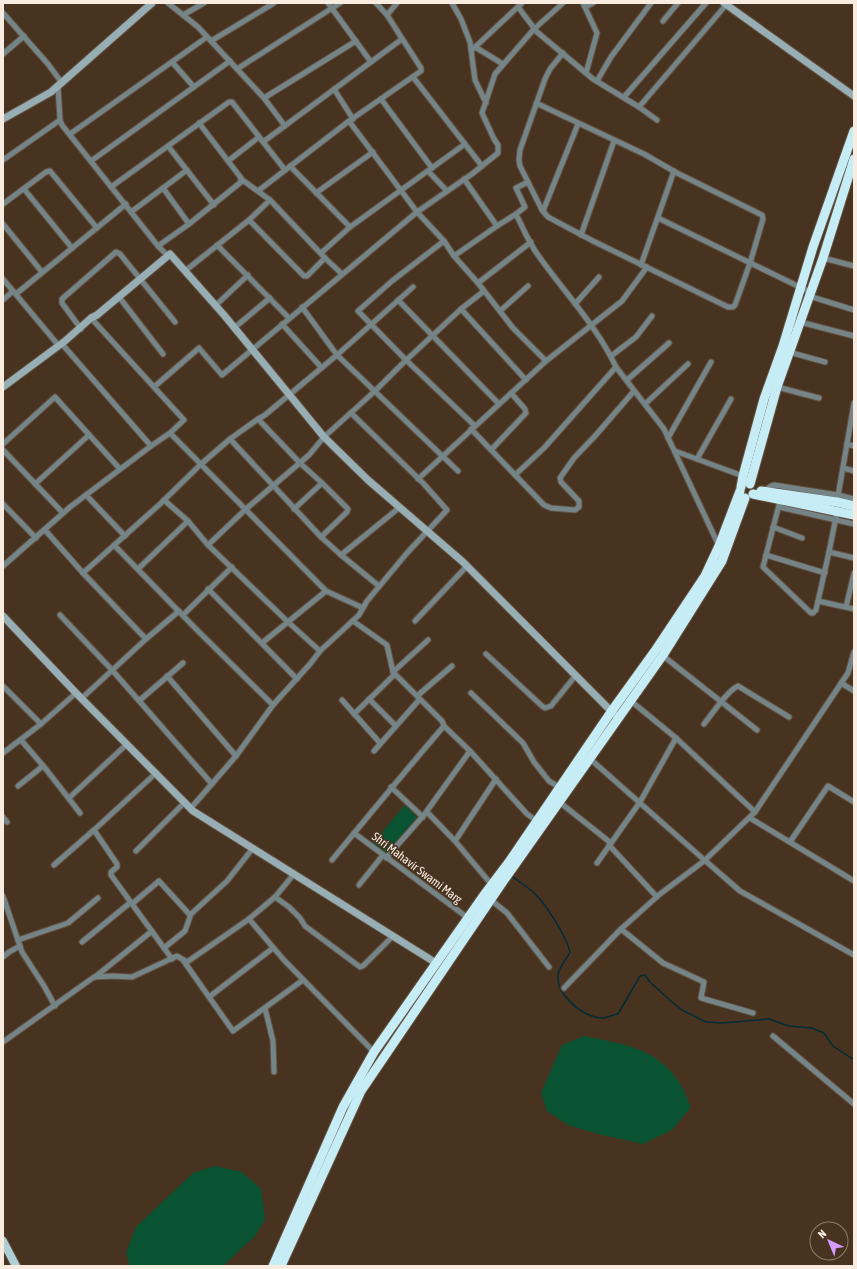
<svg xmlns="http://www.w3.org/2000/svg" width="857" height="1269" viewBox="0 0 857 1269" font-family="'Asap Condensed',sans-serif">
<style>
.green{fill:#095332}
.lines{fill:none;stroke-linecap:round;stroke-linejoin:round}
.stream{stroke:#022c36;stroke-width:1.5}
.street-casing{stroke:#63503f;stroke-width:7}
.secondary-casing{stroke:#63503f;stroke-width:9}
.primary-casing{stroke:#63503f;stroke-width:10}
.highway-casing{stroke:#63503f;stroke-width:11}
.street{stroke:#748487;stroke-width:5}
.secondary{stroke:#96aeb4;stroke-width:7}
.primary{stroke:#afcfd6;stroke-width:8}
.highway{stroke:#c6ecf5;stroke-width:9}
.labels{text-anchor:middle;stroke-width:3;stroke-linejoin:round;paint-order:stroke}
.street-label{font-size:12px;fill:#f8ebdf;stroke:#473320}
</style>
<rect width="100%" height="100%" fill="#473320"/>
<g class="green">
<path d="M405,805l12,12 -31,37 -13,-11z"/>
<path d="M584,1036c38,8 72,11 95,46 5,7 8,17 12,25l-19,23 -29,14 -45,-10 -30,-9 -21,-14 -6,-18 21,-48z"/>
<path d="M215,1166l27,6 19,17 4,30 -9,16 -33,31h-93l-4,-13 10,-26 57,-54z"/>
</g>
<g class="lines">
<g class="stream">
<path d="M521,837l19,-28"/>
<path d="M511,875c7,7 16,11 23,18 12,11 32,43 36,59 -3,6 -9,13 -11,19 -7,21 22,45 41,47 5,1 12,-3 18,-4l22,-38 5,-1 5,7 23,21 9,7 24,12 17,1 46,-4 20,7 23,2 12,5 9,13 21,14"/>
</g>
<defs>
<g id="street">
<path d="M168,3l30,24 39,42 27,29 21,28"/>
<path d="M328,3l43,59"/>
<path d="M452,3l9,16 9,23 5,38 11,23"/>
<path d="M583,3l14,30 -11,40"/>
<path d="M518,7l19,25 56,47 46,28 18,13"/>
<path d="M585,7l8,-4"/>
<path d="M3,13l45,51 14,19"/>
<path d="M183,15l21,-12"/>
<path d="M387,15l10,-12"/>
<path d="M663,21l15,-18"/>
<path d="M211,41l63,-38"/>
<path d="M475,47l28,17"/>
<path d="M472,50l50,-47"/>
<path d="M3,54l21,-18"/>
<path d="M172,62l22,25"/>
<path d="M237,69l103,-66"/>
<path d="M413,77l69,89"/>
<path d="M597,81l14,-24 40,-54"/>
<path d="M58,86l2,34 2,5 96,121 10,10"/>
<path d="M334,89l19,30"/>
<path d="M624,97l82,-94"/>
<path d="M264,98l92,-57"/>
<path d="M381,99l51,69"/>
<path d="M536,103l108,51 33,19 85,42 1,4 -13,44 -15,42 -2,2h-5l-135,-66 -45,-24 -6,-7 -22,-44 -1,-6 1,-10 25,-71 5,-10 13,-16"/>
<path d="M639,107l87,-102"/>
<path d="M349,121l68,91 27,29 10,15 24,27 35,45 33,33 -128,118"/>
<path d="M70,134l137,-97"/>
<path d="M263,142l139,-103"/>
<path d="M168,146l46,59"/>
<path d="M3,160l57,-40"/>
<path d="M91,161l139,-100"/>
<path d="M228,161l31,-24"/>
<path d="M290,166l60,61"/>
<path d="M428,171l19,20"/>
<path d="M241,179l29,21 55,58 17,16"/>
<path d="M464,179l33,47"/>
<path d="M111,187l118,-85h3l53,68"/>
<path d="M163,188l26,36"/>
<path d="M24,189l48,59"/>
<path d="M258,191l91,-70 72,-50v-3l-34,-53 -11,-12"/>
<path d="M316,193l57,-41"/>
<path d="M3,204l43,-32 4,-1 47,57"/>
<path d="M543,211l35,-87"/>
<path d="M131,212l56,-42"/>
<path d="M516,214l9,-7 -9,-19 12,-6"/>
<path d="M658,218l152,74"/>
<path d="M249,220l55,56h3l18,-18"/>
<path d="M3,224l39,48"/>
<path d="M581,235l33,-94"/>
<path d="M444,241l-52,40 -34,30 48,49 69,66"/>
<path d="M217,245l72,73"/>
<path d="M158,246l31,-22 52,-42v-4l-42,-55"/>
<path d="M321,253l29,-26 115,-83"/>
<path d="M454,256l43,-30 19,-12c7,14 13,29 22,41 26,37 59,71 78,112l48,62 55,117"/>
<path d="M823,258l31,8"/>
<path d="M641,265l33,-94"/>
<path d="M185,271l64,-51 21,-20"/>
<path d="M3,279l56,67"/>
<path d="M478,283l53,-41"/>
<path d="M16,294l110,-90"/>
<path d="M809,296l45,14"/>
<path d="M119,297l44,57"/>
<path d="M3,300l10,-9"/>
<path d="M398,300l101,104"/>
<path d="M575,304l24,-27"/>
<path d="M215,306l33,-31"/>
<path d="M302,307l35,48 121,116"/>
<path d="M461,309l65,71"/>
<path d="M500,311l28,-25"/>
<path d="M91,318l93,102 -14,13"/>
<path d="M800,322l54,14"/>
<path d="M282,324l39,43"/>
<path d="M234,328l36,-30"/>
<path d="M81,329l-19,-26v-4l54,-47 4,2 55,68"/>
<path d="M62,344l89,102 19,-13 156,158 37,17"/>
<path d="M789,352l36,10"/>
<path d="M611,356l25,-19 16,-21"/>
<path d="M546,361l76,-60 25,-34"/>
<path d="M627,380l42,-37"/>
<path d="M154,387l45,-39 23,27 195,-163 55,-38 26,-21v-8l-4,-6 -12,-26 13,-39 39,-45 29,-26"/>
<path d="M777,387l42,11"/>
<path d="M645,404l43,-40"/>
<path d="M258,419l42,44 22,20 26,26 -1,3 -26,25"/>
<path d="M471,429l73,76 7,3 24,2 4,-3v-6l-18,-19 -1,-4 14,-20 21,-22 39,-45"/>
<path d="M668,438l43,-76"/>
<path d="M230,439l91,98 20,18 38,31"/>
<path d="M3,444l52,-47 65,72"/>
<path d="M847,444l7,2"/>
<path d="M3,450l60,63"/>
<path d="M491,450l35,-37 -1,-4 -14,-16"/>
<path d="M675,451l68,25"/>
<path d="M697,459l34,-60"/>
<path d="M843,468l11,3"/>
<path d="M515,475l29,-27 72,-81"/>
<path d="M35,484l54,-49"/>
<path d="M764,491l7,-5 3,-1 64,10 16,4"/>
<path d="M86,495l39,41"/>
<path d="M164,500l24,21 20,24 80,77 32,29"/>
<path d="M780,501l-17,66 48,46h2l3,-3 13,-58 8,-40"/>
<path d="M837,502l17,-99"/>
<path d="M3,504l33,34"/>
<path d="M779,507l75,17"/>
<path d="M294,509l28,-26"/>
<path d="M773,527l29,11"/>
<path d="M45,530l38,43 63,66"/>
<path d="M114,545l84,86 75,74"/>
<path d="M208,545l38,-36 63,-54 15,-18 51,-46 27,-27 59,-55 23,-18"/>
<path d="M829,552l25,6"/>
<path d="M341,555l59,-48"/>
<path d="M766,555l59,18"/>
<path d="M3,566l67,-59 81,-61"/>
<path d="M138,569l50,-48"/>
<path d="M83,573l77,-69 40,-39 30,-26 28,-20 7,-4 72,-60 76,-68"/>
<path d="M208,589l89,90"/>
<path d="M818,601l36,8"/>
<path d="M846,607l8,-34"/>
<path d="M60,615l52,55 100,114"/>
<path d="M183,615l49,-48"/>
<path d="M353,621l34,24 6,27 49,49 2,5 26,25 57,63 10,7"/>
<path d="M415,621l52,-55"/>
<path d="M262,643l64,-52"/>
<path d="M486,654l56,52 3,2 6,-2 25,-31"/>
<path d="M662,655l95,75"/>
<path d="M393,672l35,-32"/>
<path d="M167,676l69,80"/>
<path d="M841,683l13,8"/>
<path d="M3,686l38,38"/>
<path d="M471,693l52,50 11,19 15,19 10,6"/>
<path d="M417,696l35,-30"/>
<path d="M82,698l64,-59 33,-28"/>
<path d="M369,699l27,27"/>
<path d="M140,700l43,-37"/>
<path d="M342,700l38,43"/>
<path d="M631,701l45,37 79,74"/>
<path d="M354,714l41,-40"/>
<path d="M704,724c8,-10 24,-34 34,-38l51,31"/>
<path d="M21,740l24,28 35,45"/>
<path d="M374,751l45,-51"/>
<path d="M3,753l38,-29 35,-31"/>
<path d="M588,757l113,100 39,34 114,64"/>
<path d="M18,786l25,-20"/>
<path d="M391,787l32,30"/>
<path d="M69,798l58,-54"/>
<path d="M558,801l53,42"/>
<path d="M191,808l45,-52 37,-51 37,-41 10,-13 39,-36 8,-14 40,-48 40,-43 -24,-27 -72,-70"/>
<path d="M427,812l28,29 36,43"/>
<path d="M3,817l4,5"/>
<path d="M750,818l104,63"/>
<path d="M94,830l23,34v3l-6,5v3l61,84"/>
<path d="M354,833l114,85"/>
<path d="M455,841l41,-62"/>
<path d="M790,842l38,-56 26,16"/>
<path d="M609,845l48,52"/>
<path d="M136,851l49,-49"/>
<path d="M386,858l38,-43 46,-64"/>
<path d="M332,860c37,-45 74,-90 112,-134"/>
<path d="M597,863l43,-61 36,-64"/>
<path d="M54,865l40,-35 62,-57"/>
<path d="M359,885l24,-30"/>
<path d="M3,896l19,56 22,34 11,20"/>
<path d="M275,897l14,10 11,11 5,8 55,41 3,-1 30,-30"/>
<path d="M491,900l16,13 42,54"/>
<path d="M132,904l27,-23 31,34"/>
<path d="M249,919l34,40 91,93"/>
<path d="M18,940l50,-17 30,-25"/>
<path d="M82,942l49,-40"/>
<path d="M164,948l21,-17 6,-17 36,-33 26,-33"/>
<path d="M3,957l6,-5 11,-6"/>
<path d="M183,960l50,71 70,-51"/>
<path d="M95,977l57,-46"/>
<path d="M564,988l57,-59"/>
<path d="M209,997l64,-49"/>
<path d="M265,1008l8,33 1,31"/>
<path d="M753,1013l-52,-15 3,-16 -41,-19 -42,-34 39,-35 44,-33 51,-49 93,-139 6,-21"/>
<path d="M773,1036l81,68"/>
<path d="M3,1042l91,-65 18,-1 20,1 45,-21 10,6 62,-43 26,-22 19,-23"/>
</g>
<g id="secondary">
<path d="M724,3l130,93"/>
<path d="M3,119l48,-27 101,-89"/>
<path d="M3,387l62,-46 26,-23 6,-3 73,-61 54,61 100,122 44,43 95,82 152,153"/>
<path d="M3,616l73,77 117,118 243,152"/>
</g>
<path id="primary" d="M3,1241l13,25"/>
<g id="highway">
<path d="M750,484l27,-97 46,-129 31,-99"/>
<path d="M741,487l2,-11 21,-77 19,-53 30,-99 41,-116"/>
<path d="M761,491l76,11 17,4"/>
<path d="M753,494l101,21"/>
<path d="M273,1266l70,-159 31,-55 110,-157 25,-33 102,-150 44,-61 50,-75 14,-30 21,-55"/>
<path d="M281,1266l80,-175 143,-211 159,-225 59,-94 23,-63"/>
</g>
</defs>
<use href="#street" class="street-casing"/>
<use href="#secondary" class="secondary-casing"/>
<use href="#primary" class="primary-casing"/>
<use href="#highway" class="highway-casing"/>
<use href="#street" class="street"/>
<use href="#secondary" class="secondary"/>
<use href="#primary" class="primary"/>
<use href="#highway" class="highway"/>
</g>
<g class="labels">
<g class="street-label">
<text transform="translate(417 868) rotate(37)" y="4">Shri Mahavir Swami Marg</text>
</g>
</g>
<rect width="857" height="1269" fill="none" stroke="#f8ebdf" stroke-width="8"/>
<g transform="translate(829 1241) rotate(316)"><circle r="19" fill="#473320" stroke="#8e7d6c"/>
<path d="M0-3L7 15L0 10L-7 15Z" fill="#d49cfc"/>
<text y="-6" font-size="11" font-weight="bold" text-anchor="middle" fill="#f8ebdf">N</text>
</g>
</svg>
